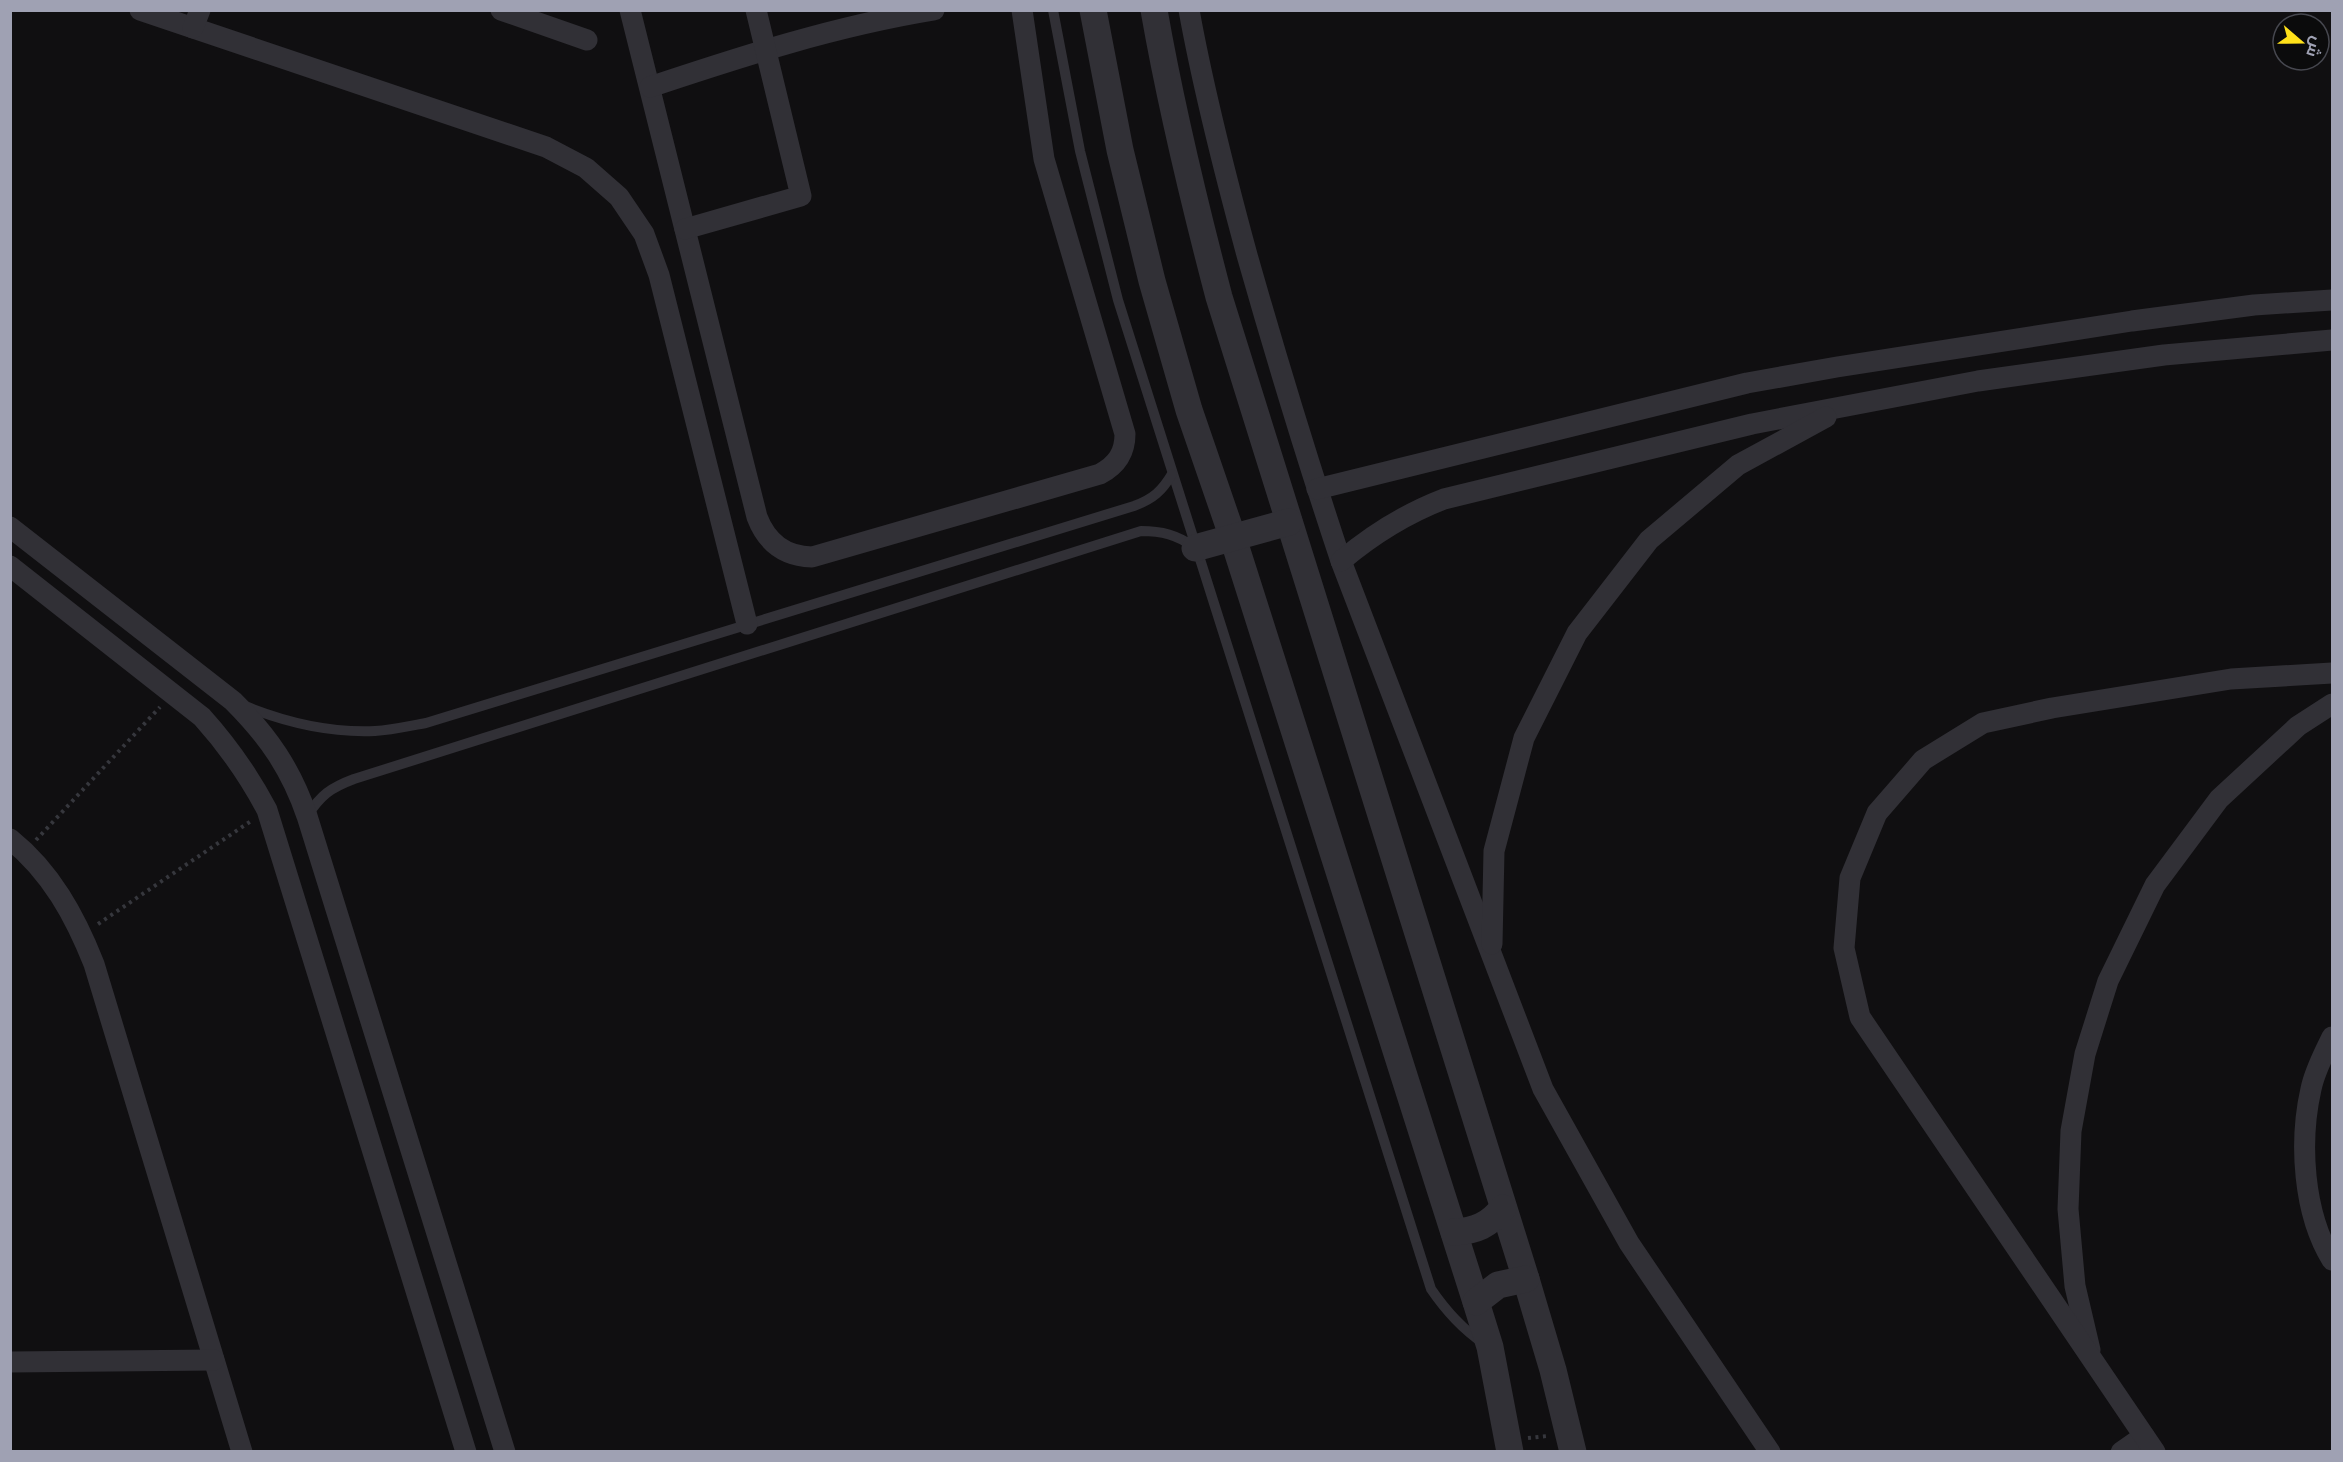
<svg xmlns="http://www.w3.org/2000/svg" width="2343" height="1462" viewBox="0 0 2343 1462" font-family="Helvetica,Cairo,sans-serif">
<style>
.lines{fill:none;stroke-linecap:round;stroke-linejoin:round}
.path{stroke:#36373d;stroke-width:4;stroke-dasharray:3 4.5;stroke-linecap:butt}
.service{stroke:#313036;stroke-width:10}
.minor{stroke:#313036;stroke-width:21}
.tertiary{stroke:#313036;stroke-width:27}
</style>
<rect width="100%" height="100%" fill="#100f11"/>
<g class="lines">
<g class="path">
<path d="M36,840l124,-133"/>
<path d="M98,924l153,-103"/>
<path d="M1528,1438l19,-2"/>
</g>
<g class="service">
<path d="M1053,10l27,141 38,149 313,989c15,22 30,39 52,54"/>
<path d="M245,706c42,17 84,27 130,25 17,-1 34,-5 51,-8l708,-217c19,-7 28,-15 38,-32"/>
<path d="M307,816c14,-21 23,-28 47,-37l787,-248c21,0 36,4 53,16"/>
</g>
<g class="minor">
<path d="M140,10l406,137 40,21 33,29 25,37 15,41 88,349"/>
<path d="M501,10l86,30"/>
<path d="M630,10l127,507c10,26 28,39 55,40l288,-83c17,-9 25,-21 25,-40l-81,-275 -22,-149"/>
<path d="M1189,10c15,83 36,164 58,245 29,102 60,204 94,306l202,528 86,154 141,209"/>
<path d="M193,28l7,-18"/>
<path d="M650,87c93,-31 186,-61 284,-77"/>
<path d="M685,229l116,-33 -45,-186"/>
<path d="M1317,489l430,-106 90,-16 295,-46 122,-16 78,-5"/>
<path d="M10,527l223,174c35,35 58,68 74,115l198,636"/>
<path d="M1341,561c32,-27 64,-47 103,-62l308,-75 226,-43 186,-26 168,-15"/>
<path d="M10,566l192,151c27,30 46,57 65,93l199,642"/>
<path d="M10,839c41,33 65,77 84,125l148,488"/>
<path d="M1492,944l2,-93 30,-113 53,-105 72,-93 89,-75 88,-48"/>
<path d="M2332,1037c-8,17 -17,33 -21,52 -12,53 -8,124 21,171"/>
<path d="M2090,1350l-15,-64 -7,-77 3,-78 14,-77 23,-73 47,-96 64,-86 79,-73 34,-22"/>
<path d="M10,1362l204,-2"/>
<path d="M2121,1452l23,-16"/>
<path d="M2155,1452l-295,-435 -16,-69 6,-70 27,-65 46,-53 60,-37 69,-15 179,-29 101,-6"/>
</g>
<g class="tertiary">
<path d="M1093,10l27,140 32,131 37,129 44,128 243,764 14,45 20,105"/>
<path d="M1154,10c17,97 40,192 65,287l307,982 27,91 20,82"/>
<path d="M1195,548l94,-26"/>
<path d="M1454,1232c22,-1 35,-7 49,-24"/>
<path d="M1476,1302l22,-17 28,-6"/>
</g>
</g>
<rect width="2343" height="1462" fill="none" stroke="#9fa1b3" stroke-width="24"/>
<g transform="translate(2301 42) rotate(110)"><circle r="28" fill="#0b0b0c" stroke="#46474f" stroke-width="1.5"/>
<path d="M0-4.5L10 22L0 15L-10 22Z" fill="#ffe11a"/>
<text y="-9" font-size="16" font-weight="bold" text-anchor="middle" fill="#9fa1b3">ش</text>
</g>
</svg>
